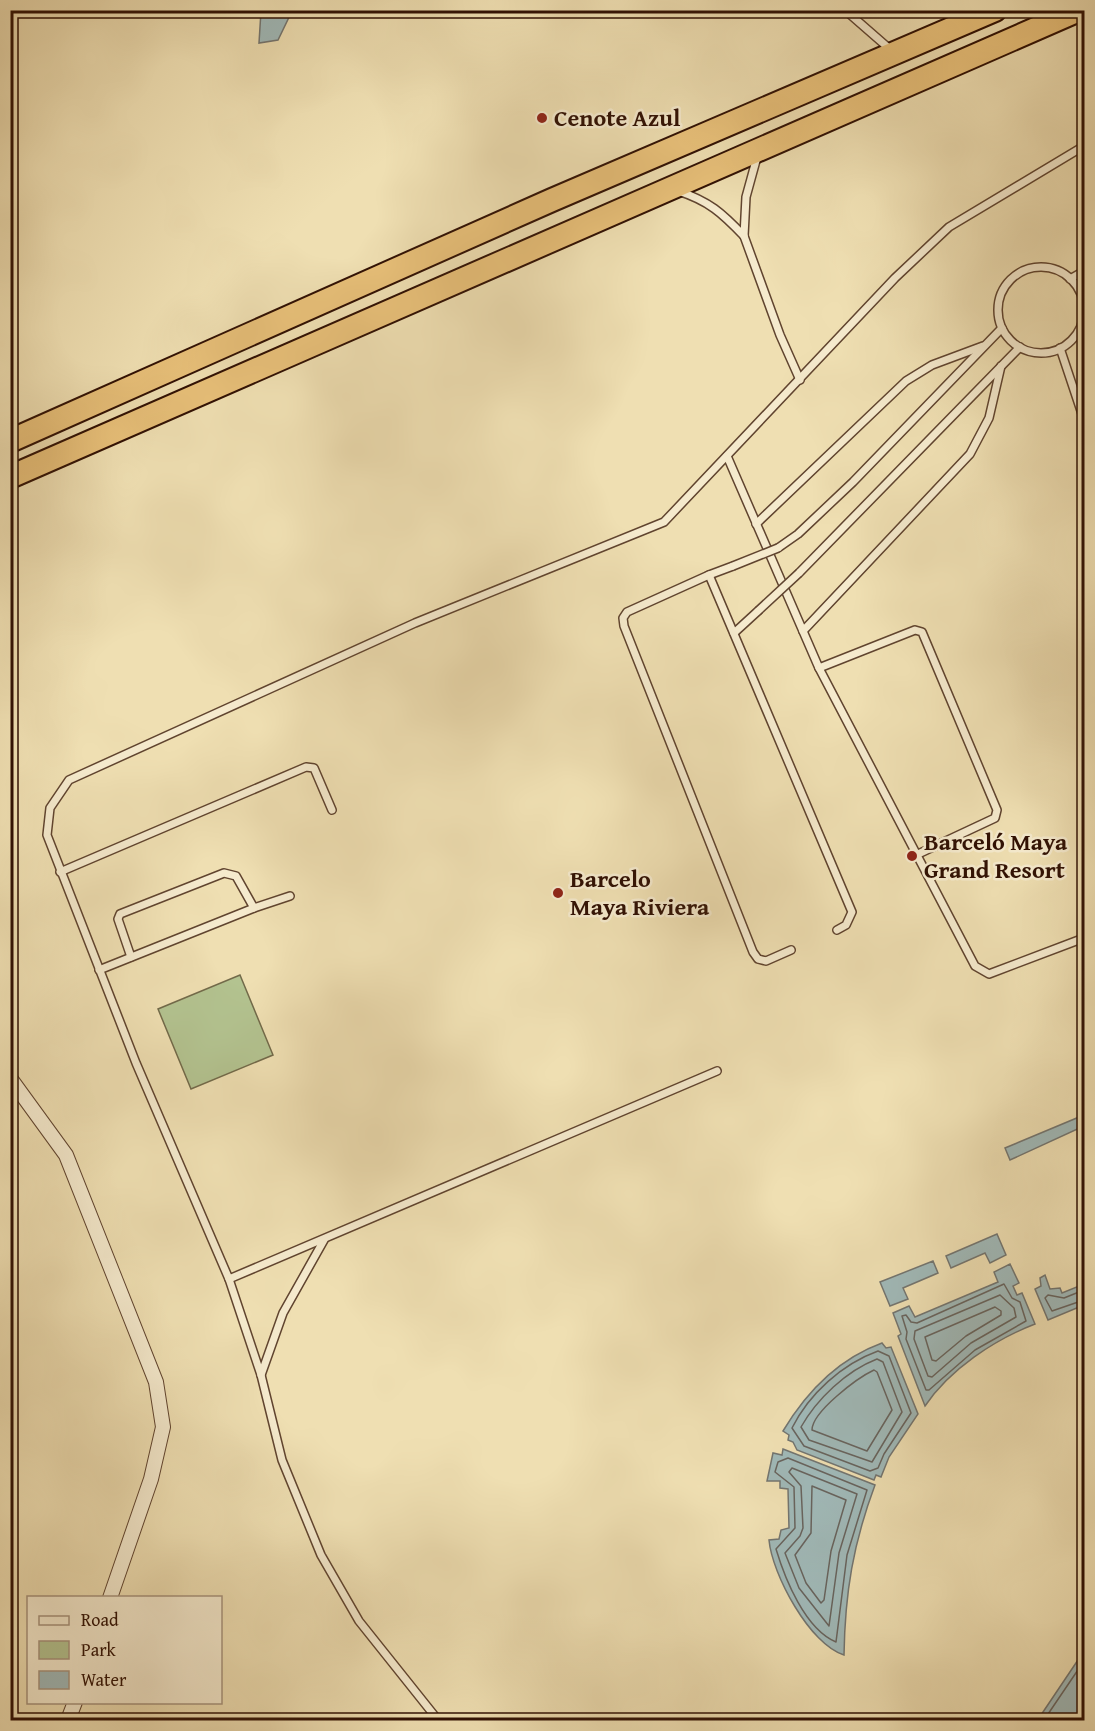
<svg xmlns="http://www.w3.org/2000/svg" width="1095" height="1731" viewBox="0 0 1095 1731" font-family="'Gentium Book Plus',serif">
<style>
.green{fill:#b3c390;stroke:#726a4a;stroke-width:1.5}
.water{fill:#a0b9b8;stroke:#737570;stroke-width:1.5}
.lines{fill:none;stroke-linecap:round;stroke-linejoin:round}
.shore{stroke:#68645e;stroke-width:1.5}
.service-casing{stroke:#60442f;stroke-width:10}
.minor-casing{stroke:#60442f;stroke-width:16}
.trunk-casing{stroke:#301003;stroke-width:26}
.service{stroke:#f5eacd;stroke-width:7}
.minor{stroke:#f5eacd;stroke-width:14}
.trunk{stroke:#e8c079;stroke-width:22}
.service-bridge-casing{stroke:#60442f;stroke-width:10;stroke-linecap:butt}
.service-bridge{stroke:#f5eacd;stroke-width:7}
.poi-dot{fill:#8f2418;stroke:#f5eacd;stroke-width:2}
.labels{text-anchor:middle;stroke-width:5;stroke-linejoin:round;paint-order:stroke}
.poi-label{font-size:24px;font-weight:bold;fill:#301003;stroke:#f5eacd;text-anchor:start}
</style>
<rect width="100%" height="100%" fill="#efdfb2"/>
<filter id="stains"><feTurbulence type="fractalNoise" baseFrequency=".00333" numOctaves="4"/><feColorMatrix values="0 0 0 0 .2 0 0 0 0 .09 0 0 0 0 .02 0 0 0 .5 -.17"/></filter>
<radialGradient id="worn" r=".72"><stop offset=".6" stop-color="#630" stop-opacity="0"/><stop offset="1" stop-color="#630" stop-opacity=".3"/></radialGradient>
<path class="green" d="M240,975l33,80 -82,34 -33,-80z"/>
<g class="water">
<path d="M261,11h31l-14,29 -19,3z"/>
<path d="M1084,1115v11l-74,34 -5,-12z"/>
<path d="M997,1234l9,21 -16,8 -5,-10 -34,15 -5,-12z"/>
<path d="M933,1261l5,12 -35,15 5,11 -18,7 -10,-24z"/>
<path d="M1010,1264l9,19 -6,3 4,9 5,-2 13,31c-41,16 -85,45 -110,82l-27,-70 3,-2 -8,-21 16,-7 6,11 83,-35 -4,-10z"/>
<path d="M1045,1275l5,14 10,-1 2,5 22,-9v21l-36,15 -13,-31 6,-3 -1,-8z"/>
<path d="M882,1343l4,5 5,-1 27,67 -29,43 -8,20 -5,-2 -2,5 -77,-30 -4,-8 -5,-2 1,-5 -6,-4c24,-40 55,-72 99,-88z"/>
<path d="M783,1449l92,36c-22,59 -30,108 -31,170 -34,-10 -72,-81 -75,-115l10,-1 2,-9 8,-2 -1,-39 -8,-1v-7h-13l6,-28 9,2z"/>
<path d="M1084,1651v69h-46l1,-2z"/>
</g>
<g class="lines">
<g class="shore">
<path d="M1004,1284l8,14 8,4 6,19 -51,29 -46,40h-3l-20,-51 1,-7 -5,-16 4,-1 5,7 6,1z"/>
<path d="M1084,1290l-20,8 -16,-3 -3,3 7,13 32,-11"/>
<path d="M1000,1295l14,13 2,9 -45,26 -39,34 -4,-1 -14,-37 1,-8z"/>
<path d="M995,1307l6,4v4l-35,21 -30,25 -4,-1 -7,-23z"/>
<path d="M878,1351l11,5 22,57 -27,41 -6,14 -8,3 -66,-25 -12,-18c17,-34 50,-64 86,-77z"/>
<path d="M877,1359l6,3 19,50 -30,50 -63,-22 -8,-13c16,-28 45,-56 76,-68z"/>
<path d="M874,1370l3,2 15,38 -25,41 -55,-21c0,-18 45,-52 62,-60z"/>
<path d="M788,1458l79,32 -20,65 -11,87c-31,-13 -51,-63 -60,-93l19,-21 -1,-41 -19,-15 3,-10z"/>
<path d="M792,1468l65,26 -18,59 -10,73 -30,-38 -14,-35 15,-17 3,-8 -2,-42 -12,-14z"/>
<path d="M812,1486l34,14 -15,51 -7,49 -3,3 -15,-20 -11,-28 16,-22z"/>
<path d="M1044,1720l40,-59"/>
</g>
<defs>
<g id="service">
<path d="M845,10l47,41"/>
<path d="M757,157l-11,40 -2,39 36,99 20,45"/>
<path d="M678,191c31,10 44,22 66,45"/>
<circle cx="1041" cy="310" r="43"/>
<path d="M1070,279l14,-8"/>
<path d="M1060,348l24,72"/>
<path d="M727,456l92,212 156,298 14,8 95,-36"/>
<path d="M756,524l150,-143 26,-16 51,-19"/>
<path d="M778,548l20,-14 55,-52 149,-154"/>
<path d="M799,573l221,-226"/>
<path d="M709,575l24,-9"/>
<path d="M803,631l167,-177 19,-36 12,-52"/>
<path d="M734,633l24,-22"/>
<path d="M819,668l96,-38 7,2 75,178 -2,8 -79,37"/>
<path d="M60,872l246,-105 8,1 18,42"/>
<path d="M791,950l-25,11 -8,-2 -5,-7 -129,-326 -1,-8 4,-6 82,-37 143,337 -6,13 -9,5"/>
<path d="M131,957l-13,-38 2,-5 104,-41 12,3 18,32"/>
<path d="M99,970l155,-62 36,-12"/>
<path d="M229,1279l488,-208"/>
<path d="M261,1375l22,-62 41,-73"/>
<path d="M438,1720l-79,-99 -38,-66 -39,-95 -21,-85 -32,-96 -93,-216 -89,-228 3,-27 19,-28 346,-157 249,-101 231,-244 54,-51 135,-81"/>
</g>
<g id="minor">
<path d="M10,1078l56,77 90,227 7,45 -12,52 -41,119"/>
<path d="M68,1720l7,-18"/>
</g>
<g id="trunk">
<path d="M10,441l542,-241 443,-190"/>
<path d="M10,477l1069,-467"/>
</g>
</defs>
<use href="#service" class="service-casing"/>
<use href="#minor" class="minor-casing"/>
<use href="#trunk" class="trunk-casing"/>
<use href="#service" class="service"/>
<use href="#minor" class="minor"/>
<use href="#trunk" class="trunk"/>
<defs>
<g id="service-bridge">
<path d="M733,566l45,-18"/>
<path d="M758,611l41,-38"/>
</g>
</defs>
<use href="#service-bridge" class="service-bridge-casing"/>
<use href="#service-bridge" class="service-bridge"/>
</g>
<g class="poi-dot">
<circle cx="542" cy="118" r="6"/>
<circle cx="912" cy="856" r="6"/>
<circle cx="558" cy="893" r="6"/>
</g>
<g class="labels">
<g class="poi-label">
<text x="554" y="126">Cenote Azul</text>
<text x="924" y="850">Barceló Maya<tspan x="924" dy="28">Grand Resort</tspan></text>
<text x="570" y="887">Barcelo<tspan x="570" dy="28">Maya Riviera</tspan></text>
</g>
</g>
<rect width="1095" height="1731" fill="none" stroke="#efdfb2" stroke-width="36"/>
<rect x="12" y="12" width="1071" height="1707" fill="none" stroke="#301003" stroke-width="3"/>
<rect x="18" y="18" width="1059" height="1695" fill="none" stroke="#301003" stroke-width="1.5"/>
<rect x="27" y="1596" width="195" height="108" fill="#f5eacd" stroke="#a6937c" stroke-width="1.5"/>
<rect x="39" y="1616" width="30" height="9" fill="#f5eacd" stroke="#a6937c" stroke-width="1.5"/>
<text x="81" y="1626" font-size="18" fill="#301003">Road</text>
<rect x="39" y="1641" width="30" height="18" fill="#b3c390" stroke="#a6937c" stroke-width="1.5"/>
<text x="81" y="1656" font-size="18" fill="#301003">Park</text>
<rect x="39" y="1671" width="30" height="18" fill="#a0b9b8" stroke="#a6937c" stroke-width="1.5"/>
<text x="81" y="1686" font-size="18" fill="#301003">Water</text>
<rect width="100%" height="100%" filter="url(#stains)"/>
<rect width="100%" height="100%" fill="url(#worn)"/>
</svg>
